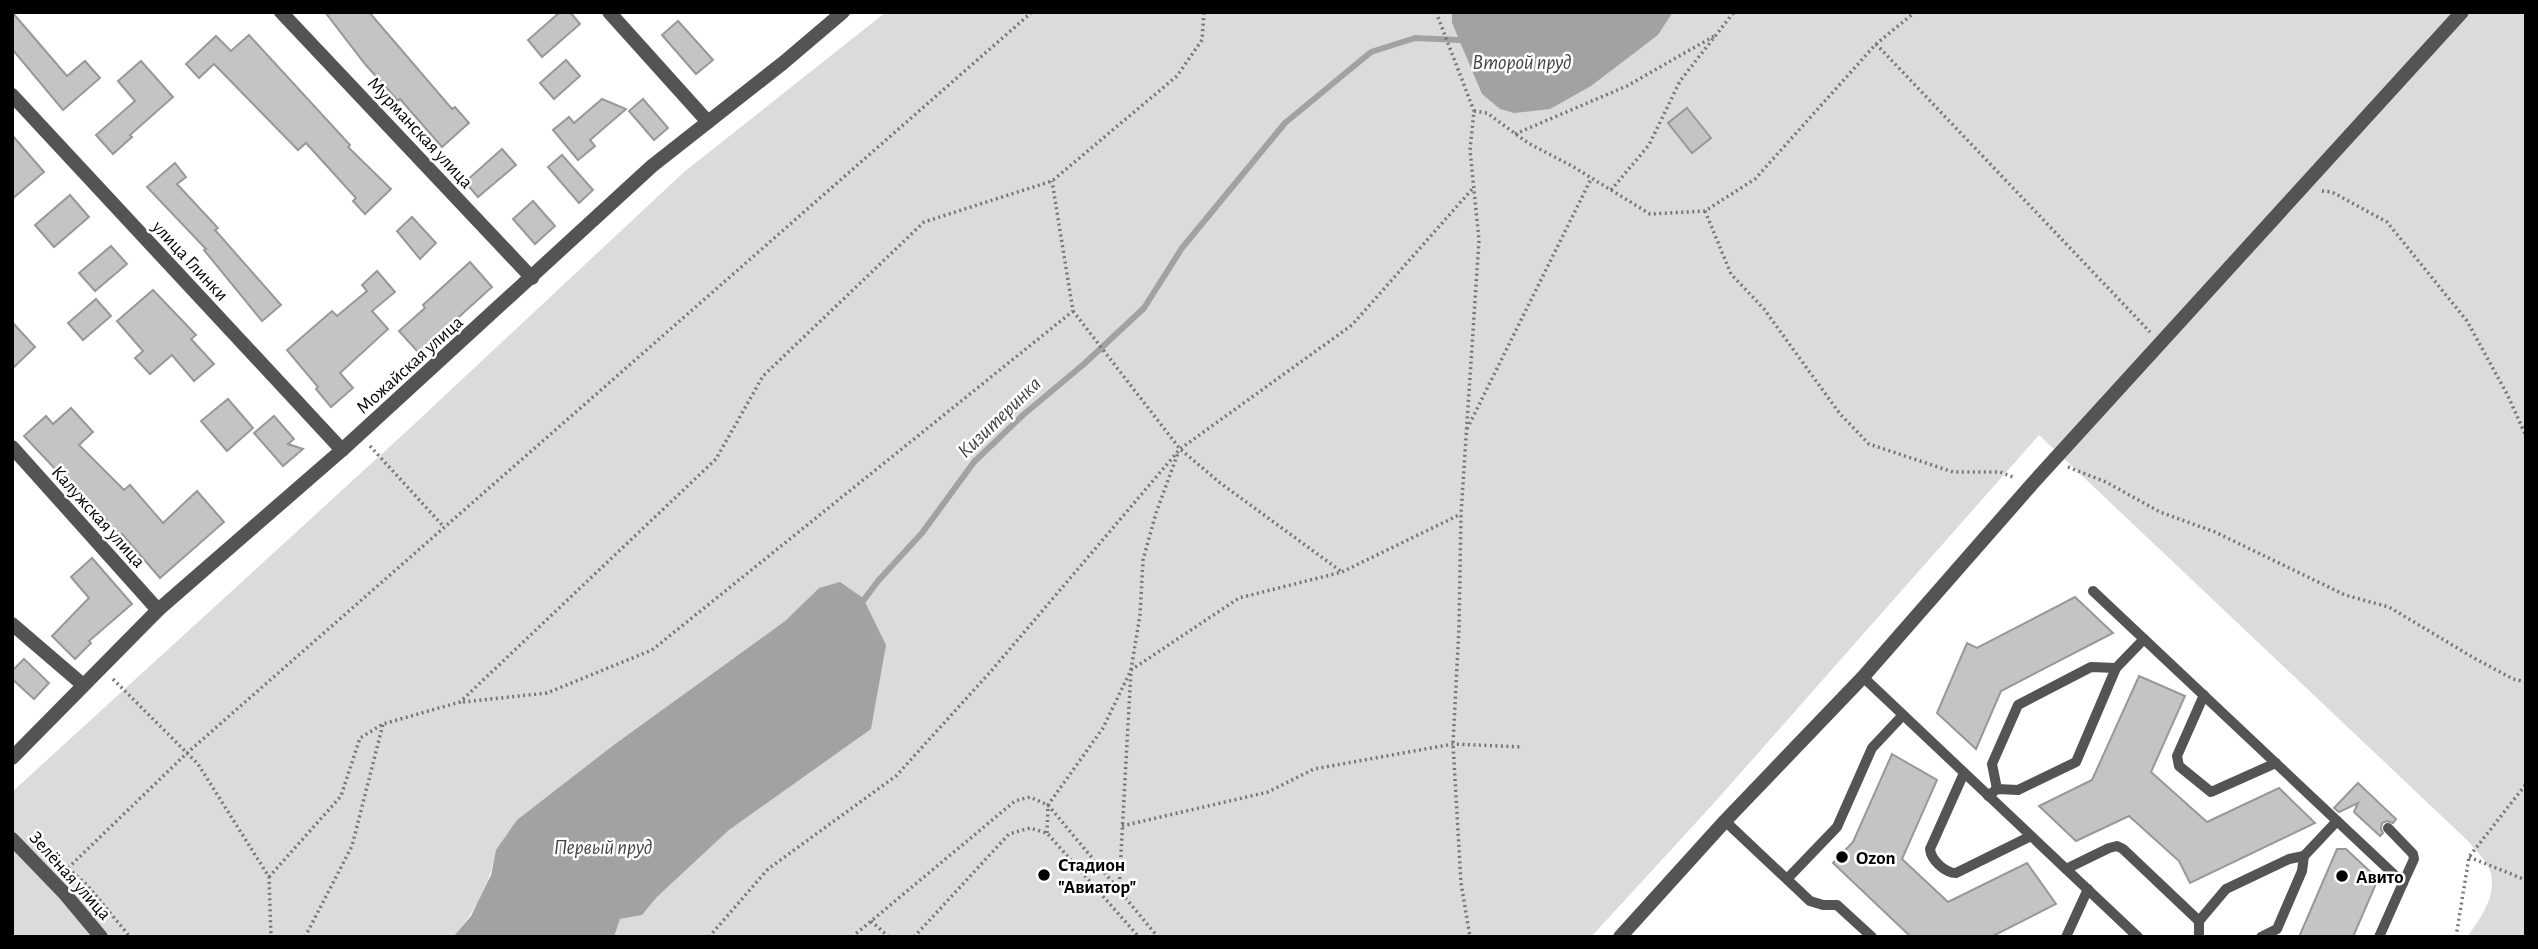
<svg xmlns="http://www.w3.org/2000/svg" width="2538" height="949" viewBox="0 0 2538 949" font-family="'Alegreya Sans',sans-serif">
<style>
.green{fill:#dbdbdb}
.water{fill:#a2a2a2}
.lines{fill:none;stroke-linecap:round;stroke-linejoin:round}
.stream{stroke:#a2a2a2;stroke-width:6}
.building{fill:#c4c4c4;stroke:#989898;stroke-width:2}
.path{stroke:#767676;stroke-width:3.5;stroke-dasharray:2 3.5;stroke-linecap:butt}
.service{stroke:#545454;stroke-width:10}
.minor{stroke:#545454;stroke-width:14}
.tertiary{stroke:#545454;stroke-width:14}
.poi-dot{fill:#000;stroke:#fff;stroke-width:2.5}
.labels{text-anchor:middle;stroke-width:5;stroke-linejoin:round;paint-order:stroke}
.street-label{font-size:19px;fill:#000;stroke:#fff}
.poi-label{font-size:19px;font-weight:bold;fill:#000;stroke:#fff;text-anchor:start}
.water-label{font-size:21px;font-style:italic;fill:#434343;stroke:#fff}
</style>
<rect width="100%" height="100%" fill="#fff"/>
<path class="green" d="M886,12h566v11l8,17 167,18 31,-23 15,-23h853v925h-59c13,-18 29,-39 24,-63 -2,-11 -16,-24 -23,-33l-429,-406 -325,368 -123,134h-977l6,-18 22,-4 15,-18 72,-67 90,-242 -34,33 -170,123 -119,106c-6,34 -20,61 -43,87h-441v-145l397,-363 275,-257z"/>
<g class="water">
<path d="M1452,12h221l-15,23 -67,51 -41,23 -36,4 -14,-4 -18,-15 -30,-71z"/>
<path d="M840,582l23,16 23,47 -15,84 -142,101 -72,67 -15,18 -22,4 -6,18h-161l18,-21 20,-41 5,-25 21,-30 98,-76 170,-123 34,-33z"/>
</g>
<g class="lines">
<path class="stream" d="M860,605l18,-24 44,-48 52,-71 49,-47 61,-51 60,-56 38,-60 103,-125 86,-71 44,-14 45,2 6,-6"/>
</g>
<g class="building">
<path d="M12,12l55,64 18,-15 15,17 -37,32 -51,-61z"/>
<path d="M325,12h44l83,97 3,-2 14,16 -27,24 -42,-48 -2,2 -33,-37z"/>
<path d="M560,12h10l10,12 -38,33 -14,-17z"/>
<path d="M678,21l35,39 -17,14 -34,-39z"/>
<path d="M249,35l101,110 -2,2 43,42 -26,25 -12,-13 3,-3 -50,-55 -8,7 -84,-86 -15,14 -13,-14 30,-28 15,15z"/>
<path d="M566,60l14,16 -26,23 -14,-16z"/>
<path d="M141,61l32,36 -43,38 2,2 -19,17 -17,-19 39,-34 -17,-20z"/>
<path d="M602,99l24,10 -36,31 5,6 -17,14 -25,-30 16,-13 5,6z"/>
<path d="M643,99l25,29 -14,12 -25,-29z"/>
<path d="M1687,108l24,30 -19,15 -24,-30z"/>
<path d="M12,135l32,37 -32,27z"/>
<path d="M502,149l14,16 -38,32 -13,-15z"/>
<path d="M562,155l31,35 -14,13 -31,-36z"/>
<path d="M175,163l11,14 -9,7 41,44 -3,2 66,75 -19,16 -58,-71 2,-1 -59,-62z"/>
<path d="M70,195l19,22 -35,30 -19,-22z"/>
<path d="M533,201l22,25 -20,18 -22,-25z"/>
<path d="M412,217l24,26 -16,16 -23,-28z"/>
<path d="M111,246l16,18 -32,27 -16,-18z"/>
<path d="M470,262l22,25 -73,66 -20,-22 26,-23 -2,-3z"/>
<path d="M377,271l18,21 -23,19 16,18 -48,44 13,15 -22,19 -15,-18 2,-2 -31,-37 45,-39 5,5 30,-25 -5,-6z"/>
<path d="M153,290l43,45 -5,4 23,25 -20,17 -22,-26 -22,19 -15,-16 8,-7 -26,-30z"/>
<path d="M96,299l15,17 -28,24 -15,-17z"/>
<path d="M12,322l23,25 -23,22z"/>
<path d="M228,399l25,29 -26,23 -26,-30z"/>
<path d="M71,408l22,24 -14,13 45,45 6,-5 33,38 34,-32 27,31 -64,56 -38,-44 -2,2 -25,-29 -2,2 -69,-73 22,-20 7,8z"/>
<path d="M274,416l20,23 -6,5 15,5 -20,17 -29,-33z"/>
<path d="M92,558l40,46 -43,37 2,2 -16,16 -23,-23 37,-38 -18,-21z"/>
<path d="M2075,597l38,36 -112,58 -25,58 -39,-36 30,-70 10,5z"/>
<path d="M24,659l25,24 -15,16 -22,-20v-8z"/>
<path d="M2139,676l46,20 -34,76 56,50 72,-34 36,35 -125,60 -11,-22 -50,-45 -53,25 -37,-35 53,-26z"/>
<path d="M1892,754l45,26 -35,79 46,43 79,-39 29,41 -65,33h-80l-78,-74 20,-21z"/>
<path d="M2358,783l38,36 -3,4 -6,-2 -5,2 -1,6 2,4 -3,3 -26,-24 4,-9 -19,9 -5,-4z"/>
<path d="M2337,849h9l32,30 -25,58h-54z"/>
</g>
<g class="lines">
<g class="path">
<path d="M1436,12l38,99 -4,39 9,90 -18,274 -2,114 -6,116 8,139 9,54"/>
<path d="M1876,44l274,288"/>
<path d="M1474,111l13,2 41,30 44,23 78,48 55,-3 50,-32 121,-135 39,-32"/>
<path d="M1515,134l112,-48 89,-51"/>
<path d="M1611,190l38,-45 31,-64 54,-69"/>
<path d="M2322,191l10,1 55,30 80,99 40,73 19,42"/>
<path d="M1705,211l26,63 33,35 76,105 29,30 84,28h47l15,6"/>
<path d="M1073,311l107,138 39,33 123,90"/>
<path d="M1467,429l124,-250"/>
<path d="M370,446l74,81"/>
<path d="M2068,467l38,15 54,30 55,20 130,63 44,12 85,51 39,21 13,3"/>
<path d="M113,679l85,85 71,113 2,60"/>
<path d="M463,702l84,-9 105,-43 421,-339 -21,-130"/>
<path d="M1122,826l146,-34 46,-23 139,-25 70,3"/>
<path d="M1047,833l1,-28 55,-77 28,-58 9,-55 3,-55 13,-47 22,-60"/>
<path d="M2469,857l57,23"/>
<path d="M60,861l28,25 42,51"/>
<path d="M68,868l119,-115 845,-741"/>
<path d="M269,877l72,-81 19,-58 23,-14 77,-22 256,-243 47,-83 161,-154 128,-41 125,-105 25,-36 2,-28"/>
<path d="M1119,890l12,-220 108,-72 103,-26 119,-58"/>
<path d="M871,921l18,16"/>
<path d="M305,937l47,-91 31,-122"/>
<path d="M709,937l59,-68 128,-93 96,-106 188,-221 172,-124 122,-138"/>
<path d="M852,937l163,-136 15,-4 18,8 110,132"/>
<path d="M914,937l95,-103 21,-6 17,5 92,104"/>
<path d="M2456,937l13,-80 57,-73"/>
</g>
<g class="service">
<path d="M2093,591l310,292 -24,54"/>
<path d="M1863,677l275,260"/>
<path d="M2204,695l-27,61 2,10 32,26 65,-29"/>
<path d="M1964,773l-34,76c1,11 15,24 26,24l75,-37"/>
<path d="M1997,789l-5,-25 26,-59 73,-38 25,1"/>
<path d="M1988,796l9,-7 21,1 58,-28 40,-94 28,-29"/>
<path d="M1725,821l85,80 13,4h14l35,32"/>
<path d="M2388,828l25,26 1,5 -11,24"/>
<path d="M2066,869l43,-21 8,-2 6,3 76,72v16"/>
<path d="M1787,879l50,-52 35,-79 31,-33"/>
<path d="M2199,921l27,-32 63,-30 15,-3"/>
<path d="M2066,937l22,-48"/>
<path d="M2261,937l16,-8 25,-58 2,-15 33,-35"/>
</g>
<g class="minor">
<path d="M281,12l251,266"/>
<path d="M609,12l99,110"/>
<path d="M12,95l330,355"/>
<path d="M12,447l146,163"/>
<path d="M12,624l70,60"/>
<path d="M12,758l146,-148 184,-160 310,-284 131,-103 60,-51"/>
<path d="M1620,937l105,-116 138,-144 169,-193 430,-472"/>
</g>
<path class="tertiary" d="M12,839l53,55 36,43"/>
</g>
<g class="poi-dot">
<circle cx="1842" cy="857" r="7"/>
<circle cx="1044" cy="875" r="7"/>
<circle cx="2342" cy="876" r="7"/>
</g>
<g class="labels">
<g class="street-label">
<text transform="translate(421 132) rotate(47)" y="7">Мурманская улица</text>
<text transform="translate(191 260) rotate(47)" y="7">улица Глинки</text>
<text transform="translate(409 364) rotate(-42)" y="7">Можайская улица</text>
<text transform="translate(99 516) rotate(48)" y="7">Калужская улица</text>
<text transform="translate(71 875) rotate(48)" y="7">Зелёная улица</text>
</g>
<g class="poi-label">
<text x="1856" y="864">Ozon</text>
<text x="1058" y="871">Стадион<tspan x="1058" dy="22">"Авиатор"</tspan></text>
<text x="2356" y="883">Авито</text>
</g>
<g class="water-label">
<text x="1522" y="69">Второй пруд</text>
<text transform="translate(999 417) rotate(-44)" y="7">Кизитеринка</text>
<text x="603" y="854">Первый пруд</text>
</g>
</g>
<rect width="2538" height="949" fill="none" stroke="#000000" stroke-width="28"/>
</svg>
